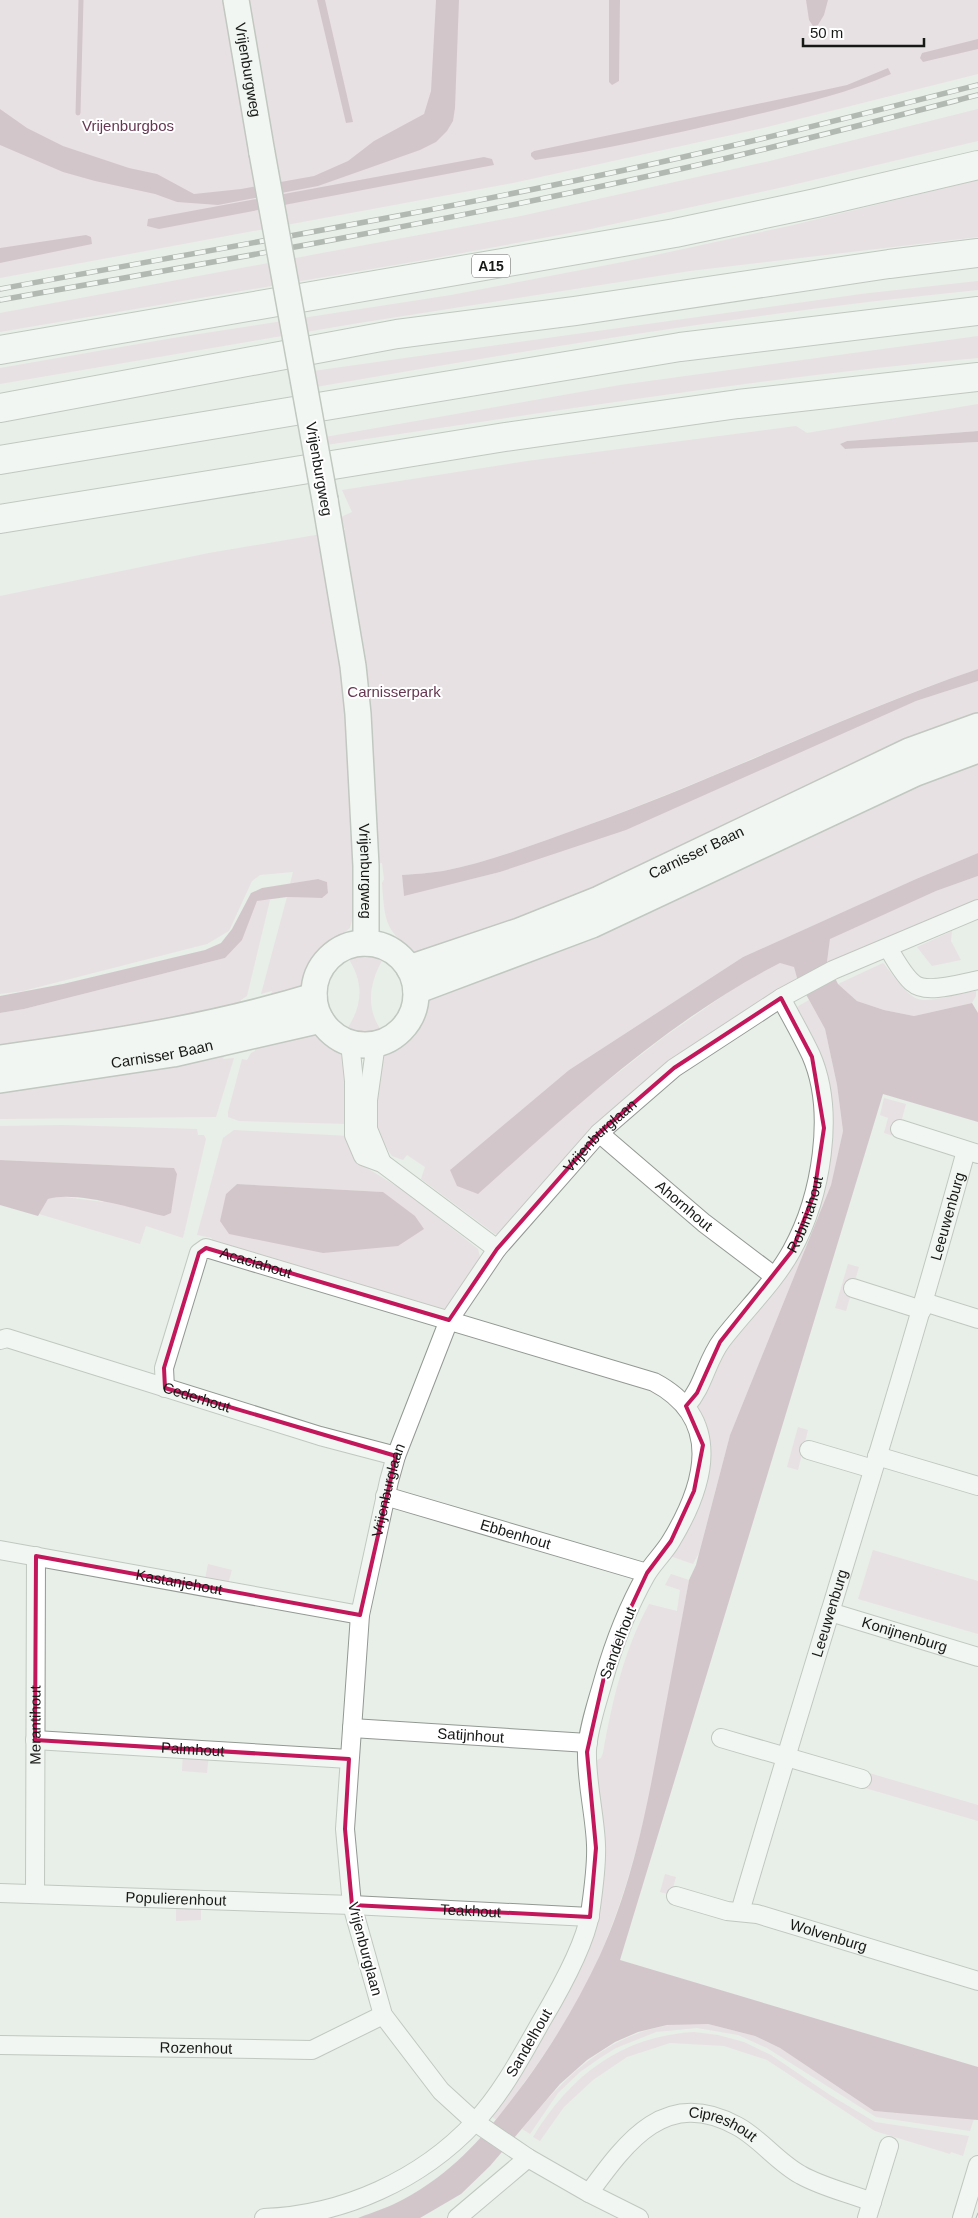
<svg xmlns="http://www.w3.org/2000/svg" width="978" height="2218" viewBox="0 0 978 2218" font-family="Arial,sans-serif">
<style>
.green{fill:#e9d0dd;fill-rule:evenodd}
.water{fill:#b996a9}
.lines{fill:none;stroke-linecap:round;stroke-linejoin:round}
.stream{stroke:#b996a9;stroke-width:5}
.street-casing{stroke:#929892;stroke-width:20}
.secondary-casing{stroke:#929892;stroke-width:28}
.highway-casing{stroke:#929892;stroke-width:30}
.street{stroke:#fff;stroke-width:18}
.secondary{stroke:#fff;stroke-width:25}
.highway{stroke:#fff;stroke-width:28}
.tram{stroke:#727672;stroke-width:1}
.rail-casing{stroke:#727672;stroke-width:5.5}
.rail{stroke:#fff;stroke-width:4;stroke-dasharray:11;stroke-linecap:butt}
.secondary-bridge-casing{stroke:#929892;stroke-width:28;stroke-linecap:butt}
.secondary-bridge{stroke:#fff;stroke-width:25}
.marked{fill:none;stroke:#c2185b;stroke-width:4;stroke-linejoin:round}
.labels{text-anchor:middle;stroke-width:4;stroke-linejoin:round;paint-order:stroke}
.shield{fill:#fff;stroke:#5d5e5d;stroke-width:1}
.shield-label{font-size:14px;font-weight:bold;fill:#171917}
.street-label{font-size:15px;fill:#171917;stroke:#fff}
.park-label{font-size:15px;fill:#663652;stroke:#fff}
</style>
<rect width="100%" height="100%" fill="#e8eee8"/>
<g class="green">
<path d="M0,0h978v74l-215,54 -250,55 -513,95z"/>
<path d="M978,109v32l-190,45 -202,44 -156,29 -430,73v-19l521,-97 249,-55z"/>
<path d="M978,180v57l-288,34 -331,52 -359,61v-16l173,-30 278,-43 177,-34 161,-35z"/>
<path d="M978,281v9c-222,22 -443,59 -662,97l-3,-16 548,-77z"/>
<path d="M978,336v22c-218,19 -435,55 -652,87l-1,-8 295,-52z"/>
<path d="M978,404v27l-131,10 -7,3 5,5 133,-7v227c-133,45 -258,108 -390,156 -48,17 -95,36 -145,46 -13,2 -27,3 -41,4l2,20 96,-23 416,-171 62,-20v45l-316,141 -242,89c-35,-25 -35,-32 -38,-73l2,-4 -2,-16 -25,3 -4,51 -3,11 -31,25 -19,35 -32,15 4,-12 -11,3 26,-97 35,1 6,-5 -1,-11 -9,-3 -28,5 3,-12 -33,3 -8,6 -23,50 -22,13 -184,47 -23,3v-398l209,-43 136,-23 -4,-13 11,-5 -10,-22 185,-29 269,-35 11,7z"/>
<path d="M978,759v94l-62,26 -173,78 -174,113 -119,100 133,-70 81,-63 76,-53 40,-21 14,3 3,12c-56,40 -118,74 -171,119 -45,38 -81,87 -118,133l-7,5 -6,-1 -74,-55 4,-12 -18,-12 -4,5 -11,-4 -19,-28 6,-69 34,-28 16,-33 381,-168z"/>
<path d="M978,876v24l-133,58 -2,-2 -16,6 3,-24 106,-47z"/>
<path d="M262,899l8,1 -23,96 -6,4 -3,11 -238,42v-40l24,-4 201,-51 32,-57z"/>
<path d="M952,931l-1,10 10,19 -29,6 -15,-19z"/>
<path d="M365,954l18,5c-13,22 -18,48 -2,71l-19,3 -15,-4c16,-24 17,-47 1,-71z"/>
<path d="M883,963c8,9 24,33 35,36 13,4 43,-6 58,-8v5l-4,7 -58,13 -30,-6 -27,-9 -19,-17z"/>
<path d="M809,1000l16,29 12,56 6,46 -12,54 -101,250 -31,118 -6,11 -26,-9 26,-52 3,-96 24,-52 66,-85 42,-138 -33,-124z"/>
<path d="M311,1030l26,19 9,14 2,61 -109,-3 -11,-4v-5l14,-53 5,1 4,-7 4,-2 3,-12z"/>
<path d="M228,1048l-5,11 11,-1 -18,59 -216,2v-29z"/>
<path d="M884,1098l22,6 -9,33 -13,-4 4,-15 -8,-3z"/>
<path d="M63,1125l134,4 1,6h6l2,4 -23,99 -37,-12 -6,18 -101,-30 9,-15 9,-3 46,6 71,-34 -174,-8v-34z"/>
<path d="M234,1130l115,6 13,29 44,27 72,57 3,12 -30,49 -8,2 -233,-68 2,-6 -15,-3 26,-97zM237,1184l146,8 -157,2z"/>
<path d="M848,1264l11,3 -13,44 -11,-3z"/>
<path d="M798,1427l10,3 -10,40 -11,-3z"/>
<path d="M873,1550l105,31v53l-120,-35z"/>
<path d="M208,1564l24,6 -4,14 -23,-5z"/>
<path d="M671,1574l18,6c-23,125 -38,255 -88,373 -26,61 -65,114 -104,167l-10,-6 101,-180 4,-171 9,-5 2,-5c9,-51 21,-103 46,-149l28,7 3,-21 -15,-5z"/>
<path d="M183,1753l26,1 -2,19 -25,-2z"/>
<path d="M869,1773l109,32v16l-113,-33z"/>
<path d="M665,1874l11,3 -5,18 -11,-3z"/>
<path d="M176,1905h25v15l-25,1z"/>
<path d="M686,2023l22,1 47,12 25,12 94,63 100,8 -4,12 -94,-14 -109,-69 -29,-13 -41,-7 -41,4 -40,16 -16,10 -20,14 -22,21 -28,41 -8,-5c45,-55 89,-100 164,-106z"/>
<path d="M694,2032l24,3 26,7 27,13 59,40 45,27 94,14 -6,20 -12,-4 -1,2 -75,-23 -108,-71 -43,-14 -54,-3 -43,14 -34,23 -29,27 -24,34 -7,-4c37,-61 88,-101 161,-105z"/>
</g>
<g class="water">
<path d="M317,0h8l28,122 -7,1z"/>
<path d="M436,0h23l-4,108 -2,13 -6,10 -11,11 -16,8 -102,36 -100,19 -41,-3 -22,-8 -60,-13 -32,-9 -63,-27v-36l27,19 36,18 66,22 28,6 37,20 47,-5 73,-13 34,-15 26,-20 50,-27 7,-23z"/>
<path d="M609,0h11l-1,81 -7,4 -3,-3z"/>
<path d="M806,0h22l-4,15 -6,10 -5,1 -4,-6z"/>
<path d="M978,39v10l-55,13 -3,-4 2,-5z"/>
<path d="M888,68l3,6c-50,22 -104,33 -157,46 -66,15 -132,30 -199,40l-4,-4v-3l3,-2 290,-61 23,-5z"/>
<path d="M484,157l8,2 2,6 -335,64 -12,-3 1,-7z"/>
<path d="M86,235l5,2 1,7 -92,19v-15z"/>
<path d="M978,431v11l-133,7 -5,-5 7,-3z"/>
<path d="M978,669v12l-62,20 -290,129 -126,42 -96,24 -2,-21c13,-1 28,-2 41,-4 50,-10 97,-29 145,-46 132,-47 257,-111 390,-156z"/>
<path d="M978,853v23l-42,15 -106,48 -3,23 11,22 19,17 27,9 30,6 58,-13 6,10v109l-95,-28 -263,866 358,107v53l-104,-9 -94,-63 -25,-12 -47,-12 -41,1 -29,7 -23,10 -28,18 -27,24 -70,82 -29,28 -41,24h-62c15,-6 32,-11 46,-19 54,-29 85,-69 121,-117 29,-40 54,-82 75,-127 33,-72 48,-152 62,-230 9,-48 18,-96 27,-145l7,-15 34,-130 101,-250 12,-54 -6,-46 -12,-56 -28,-51 -3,-11 -14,-4c-112,57 -209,148 -302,231l-21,-8 -7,-16 119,-100 174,-113 173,-78z"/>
<path d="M318,879l9,3 1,11 -6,5 -35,-1 -30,4 -15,39 -17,18 -201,51 -24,4v-17l63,-12 142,-34 16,-7 11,-14 19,-36 11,-5z"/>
<path d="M0,1160l174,8 3,6 -6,39 -7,3c-29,-7 -89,-26 -116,-17l-10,17 -38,-11z"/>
<path d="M237,1184l146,8 32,24 9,13 -26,17 -75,7 -94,-19 -9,-13 6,-27z"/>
</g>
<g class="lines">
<path class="stream" d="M78,113l3,-113"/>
<defs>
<g id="street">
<path d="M888,948c7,11 15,27 25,35 13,12 49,0 65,-3"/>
<path d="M350,1043l4,38v54l9,21 19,7 115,86"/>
<path d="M376,1043l-8,57v29l14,34"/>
<path d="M900,1129l78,25"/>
<path id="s1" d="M599,1133l105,90 70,53"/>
<path d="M853,1288l69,22"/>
<path d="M924,1302l54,17"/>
<path id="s2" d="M0,1340l7,-2 313,98 76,20"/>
<path id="s3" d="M165,1388l-1,-20 35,-115 7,-5 448,134c70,37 51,103 17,159 -7,12 -18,22 -25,34 -18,32 -32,68 -42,103 -6,22 -16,50 -17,72 -1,31 8,65 9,95 1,22 -3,47 -6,69 -5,30 -32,79 -48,106 -20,35 -39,72 -67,102 -54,58 -132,93 -211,96"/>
<path id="s4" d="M686,1406c18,-20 20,-45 36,-66 23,-30 52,-57 70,-90 29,-53 44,-138 19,-195 -9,-19 -20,-38 -30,-57"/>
<path d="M809,1450l64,19"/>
<path d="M877,1456l101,30"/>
<path id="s5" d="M385,1496l262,77"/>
<path id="s6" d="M0,1550l360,65"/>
<path id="s7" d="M830,1612l148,45"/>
<path id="s8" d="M352,1728l236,15"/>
<path d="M721,1738l141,41"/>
<path id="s9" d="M35,1740l314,19"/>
<path id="s10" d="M0,1893l352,12 238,12"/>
<path id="s11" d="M35,1894l1,-338"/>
<path id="s12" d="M676,1896l51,15 30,3 221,67"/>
<path id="s13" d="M740,1912c74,-254 156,-506 226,-761"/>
<path id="s14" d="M0,2045l312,5 71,-35"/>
<path id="s15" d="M589,2193c38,-52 77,-106 148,-67 23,12 40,36 64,49 21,12 48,18 71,27"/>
<path d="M457,2218l71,-60"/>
<path id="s16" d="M639,2218l-50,-25 -61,-35 -53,-36 -34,-31 -58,-76 -31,-110 -7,-76 15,-214 29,-134 7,-25 53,-136 48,-71 102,-116 75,-65 107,-70 52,-28 145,-61"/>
<path d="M867,2218l22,-72"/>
<path d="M962,2218l16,-53"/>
</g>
<g id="secondary">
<path id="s17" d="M236,0l26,153"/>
<path id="s18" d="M325,500l28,166 5,48 8,152v77"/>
<circle cx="365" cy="994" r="51"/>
<path id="s19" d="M409,968l110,-37 80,-32 310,-148 69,-25"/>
<path d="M416,991l176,-66 324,-152 62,-23"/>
<path d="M0,1058c105,-14 212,-31 314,-62"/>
<path id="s20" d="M0,1080l173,-26 148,-34"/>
</g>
<g id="highway">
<path d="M0,350l675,-117 141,-30 162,-38"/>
<path d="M0,408l397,-74 178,-23 314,-47 89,-11"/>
<path d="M0,460l680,-113 298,-36"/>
<path d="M0,519l505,-82 233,-33 240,-27"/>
</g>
</defs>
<use href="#street" class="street-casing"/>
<use href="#secondary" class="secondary-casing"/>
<use href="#highway" class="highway-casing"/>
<use href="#street" class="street"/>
<use href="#secondary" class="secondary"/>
<use href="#highway" class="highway"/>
<path class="tram" d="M976,2218l2,-5"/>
<defs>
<g id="rail">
<path d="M0,289c199,-37 399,-71 597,-113 128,-27 254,-59 381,-91"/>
<path d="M0,300c226,-40 452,-80 676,-130 101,-23 201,-49 302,-75"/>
</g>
</defs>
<use href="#rail" class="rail-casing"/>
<use href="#rail" class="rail"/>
<defs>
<path id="secondary-bridge" d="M262,153l63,347"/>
</defs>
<use href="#secondary-bridge" class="secondary-bridge-casing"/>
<use href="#secondary-bridge" class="secondary-bridge"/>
</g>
<path d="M0 0H978V2218H0ZM781,998l31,59 12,71 -10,66 -22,57 -72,91 -23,51 -11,13 17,39 -9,46 -23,50 -24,32 -29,62 -14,42 -17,75 9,96 -6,69 -238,-12 -7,-76 4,-70 -314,-19 1,-184 324,59 36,-159 -231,-68 -1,-20 35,-115 7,-5 243,72 48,-71 102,-116 75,-65z" fill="#e8eee8" fill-opacity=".55" fill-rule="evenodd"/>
<path class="marked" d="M781,998l31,59 12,71 -10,66 -22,57 -72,91 -23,51 -11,13 17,39 -9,46 -23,50 -24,32 -29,62 -14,42 -17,75 9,96 -6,69 -238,-12 -7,-76 4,-70 -314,-19 1,-184 324,59 36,-159 -231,-68 -1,-20 35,-115 7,-5 243,72 48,-71 102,-116 75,-65z"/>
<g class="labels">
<rect class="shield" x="472" y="254.5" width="38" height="23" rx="4"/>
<g class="shield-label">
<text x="491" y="271">A15</text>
</g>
<g class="street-label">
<text dy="5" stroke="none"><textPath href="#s17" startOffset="71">Vrijenburgweg</textPath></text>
<text transform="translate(319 469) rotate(80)" y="5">Vrijenburgweg</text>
<text dy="5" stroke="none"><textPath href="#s19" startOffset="310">Carnisser Baan</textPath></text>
<text dy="5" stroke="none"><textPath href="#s18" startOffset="374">Vrijenburgweg</textPath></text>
<text dy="5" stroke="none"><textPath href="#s20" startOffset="164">Carnisser Baan</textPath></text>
<text dy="5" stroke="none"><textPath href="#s16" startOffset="1285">Vrijenburglaan</textPath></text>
<text dy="5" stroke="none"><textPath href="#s1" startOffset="112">Ahornhout</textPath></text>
<text dy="5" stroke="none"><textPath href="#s4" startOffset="228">Robiniahout</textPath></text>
<text dy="5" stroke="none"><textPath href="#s13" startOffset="726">Leeuwenburg</textPath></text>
<text dy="5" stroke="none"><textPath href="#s3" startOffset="201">Acaciahout</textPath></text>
<text dy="5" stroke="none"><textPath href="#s2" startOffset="206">Cederhout</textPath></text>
<text dy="5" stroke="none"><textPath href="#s16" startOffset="865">Vrijenburglaan</textPath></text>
<text dy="5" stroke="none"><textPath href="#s5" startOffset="136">Ebbenhout</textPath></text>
<text dy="5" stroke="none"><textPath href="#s6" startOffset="182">Kastanjehout</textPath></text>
<text dy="5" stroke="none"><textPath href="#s13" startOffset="312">Leeuwenburg</textPath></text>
<text dy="5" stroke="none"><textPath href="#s7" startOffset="78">Konijnenburg</textPath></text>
<text transform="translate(618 1643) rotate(-69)" y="5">Sandelhout</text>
<text dy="5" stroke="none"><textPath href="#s11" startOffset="169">Merantihout</textPath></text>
<text dy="5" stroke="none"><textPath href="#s8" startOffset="119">Satijnhout</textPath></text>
<text dy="5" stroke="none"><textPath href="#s9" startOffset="158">Palmhout</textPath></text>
<text dy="5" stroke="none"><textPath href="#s10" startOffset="176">Populierenhout</textPath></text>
<text dy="5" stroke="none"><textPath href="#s10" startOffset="471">Teakhout</textPath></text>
<text dy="5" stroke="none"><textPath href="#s12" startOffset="158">Wolvenburg</textPath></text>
<text transform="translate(365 1949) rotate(75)" y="5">Vrijenburglaan</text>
<text transform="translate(529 2043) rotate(-60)" y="5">Sandelhout</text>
<text dy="5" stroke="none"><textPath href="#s14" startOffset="196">Rozenhout</textPath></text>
<text dy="5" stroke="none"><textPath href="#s15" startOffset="169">Cipreshout</textPath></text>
</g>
<g class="park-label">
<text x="128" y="131">Vrijenburgbos</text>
<text x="394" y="697">Carnisserpark</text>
</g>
</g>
<path d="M803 38v8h121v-8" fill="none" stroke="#171917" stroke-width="2.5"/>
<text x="810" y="38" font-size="15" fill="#171917" stroke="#ffffff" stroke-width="4" paint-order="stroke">50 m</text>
</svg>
